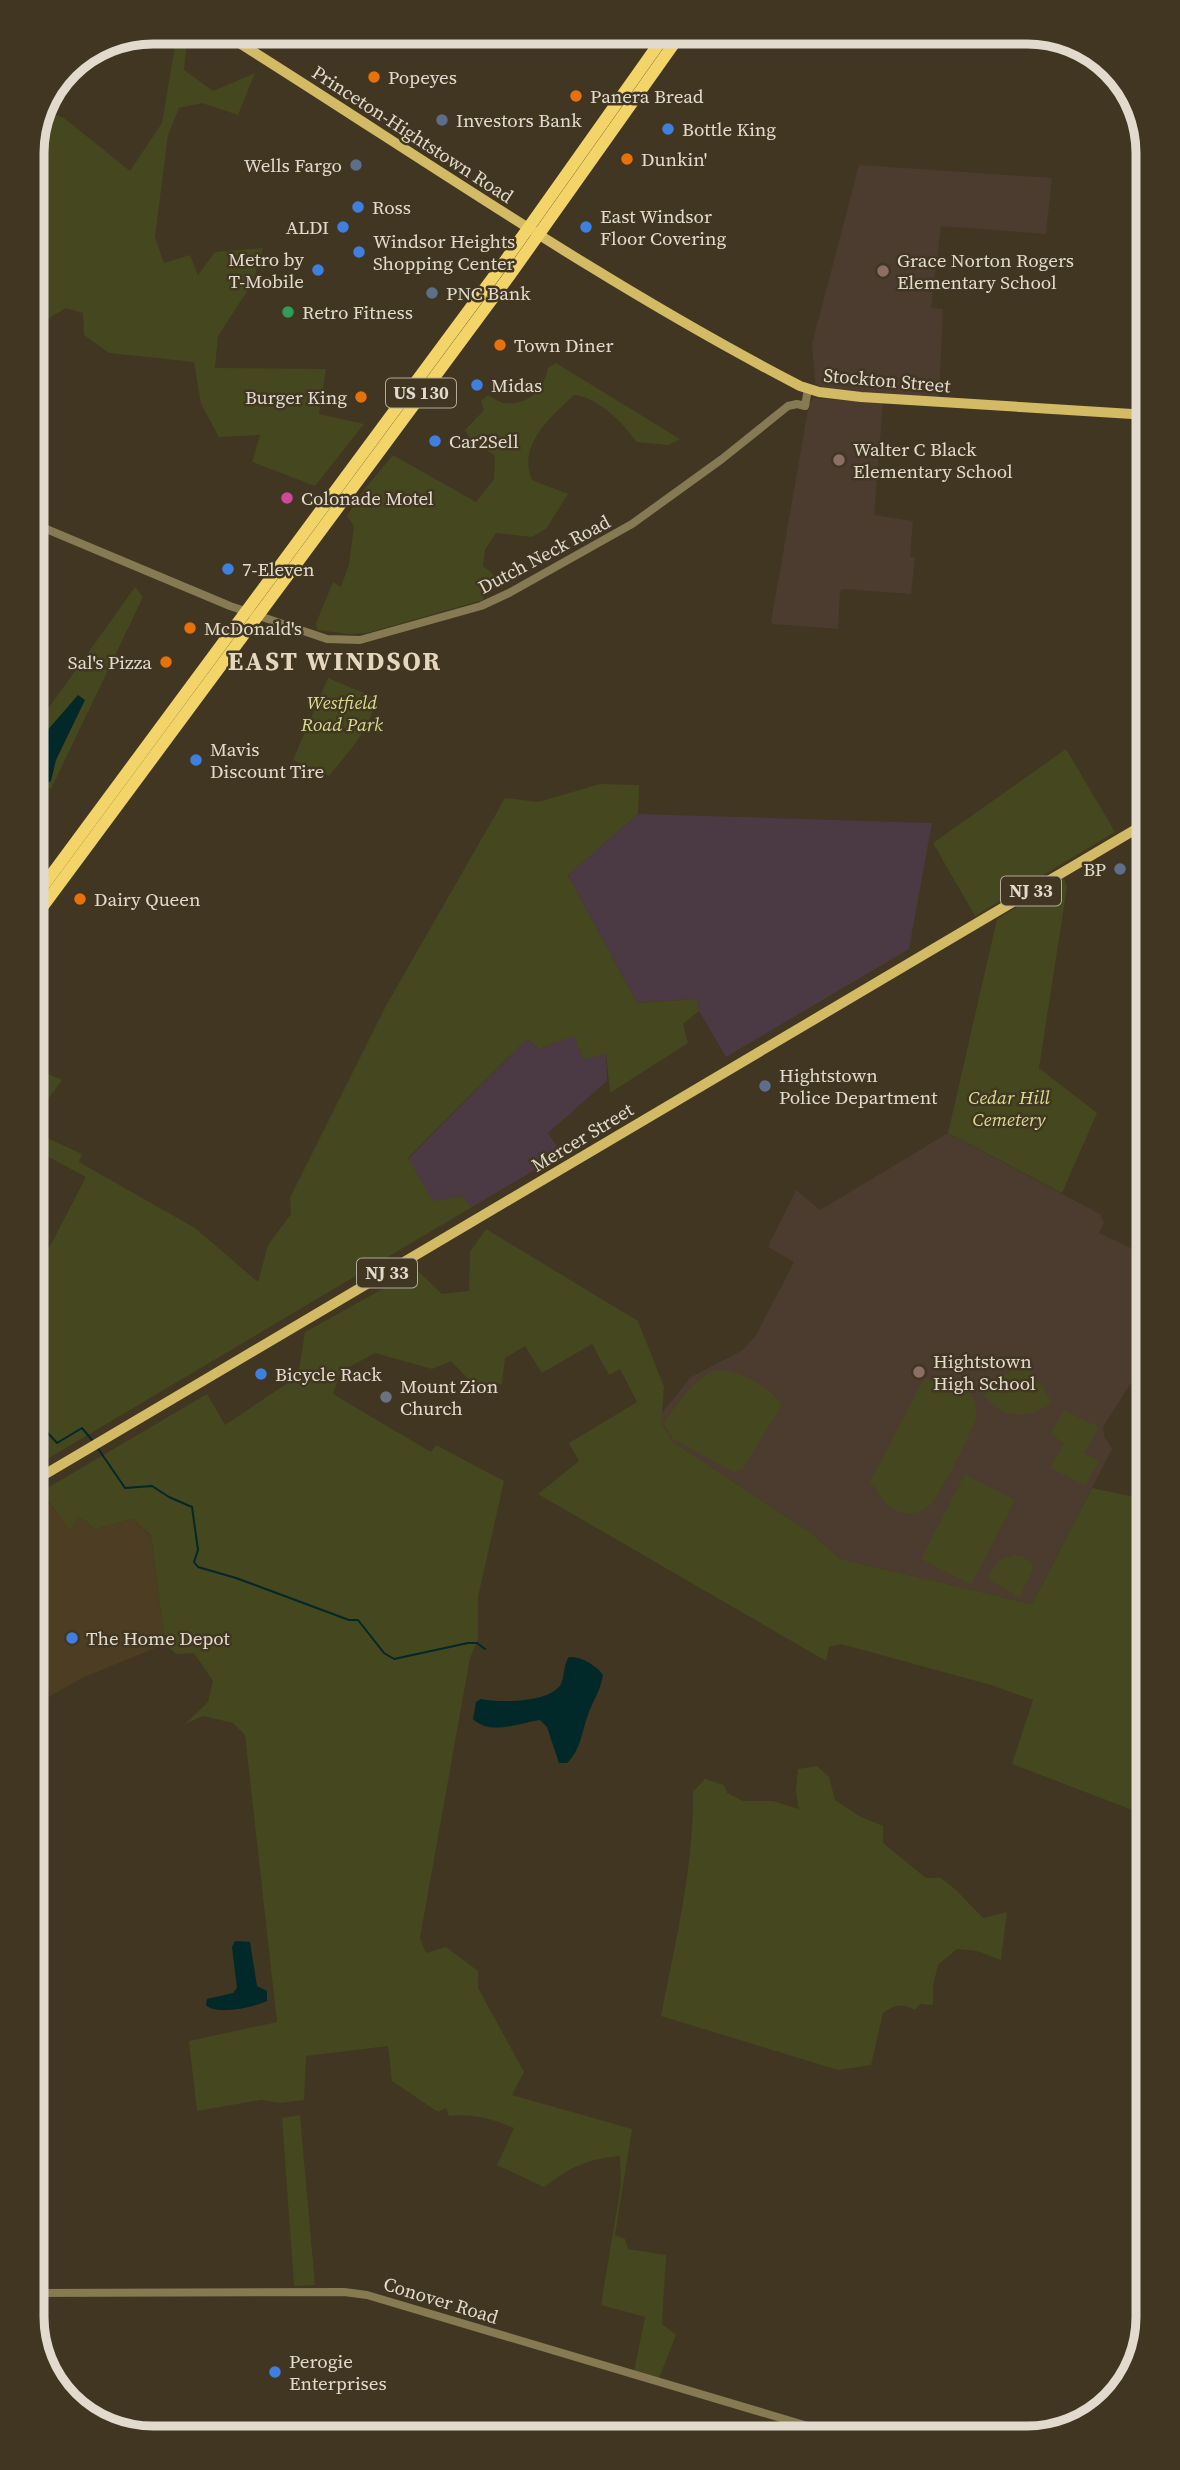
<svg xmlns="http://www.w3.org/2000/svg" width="1180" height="2470" viewBox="0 0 1180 2470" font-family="'Source Serif 4',serif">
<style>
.built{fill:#4d3e23}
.industrial{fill:#4b3943}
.education{fill:#4b3c2f}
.green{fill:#45471e}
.water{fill:#012929}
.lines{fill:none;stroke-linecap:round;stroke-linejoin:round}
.stream{stroke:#012929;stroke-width:2}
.minor{stroke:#857a51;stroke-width:8}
.major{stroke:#d3ba64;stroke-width:10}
.highway{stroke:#f2d469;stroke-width:12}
.food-dot{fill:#e8710a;stroke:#413621;stroke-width:2.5}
.service-dot{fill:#5c6f8a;stroke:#413621;stroke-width:2.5}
.shop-dot{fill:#3f7fe0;stroke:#413621;stroke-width:2.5}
.education-dot{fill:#8d6e63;stroke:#413621;stroke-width:2.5}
.leisure-dot{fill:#2e9e5b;stroke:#413621;stroke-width:2.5}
.hotel-dot{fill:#d1479c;stroke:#413621;stroke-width:2.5}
.worship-dot{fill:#6b7280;stroke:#413621;stroke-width:2.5}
.labels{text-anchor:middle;stroke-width:5;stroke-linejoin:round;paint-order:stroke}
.shield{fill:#413621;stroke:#b1a999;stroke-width:2}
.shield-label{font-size:18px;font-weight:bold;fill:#e1dacd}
.poi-label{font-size:19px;fill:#e1dacd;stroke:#413621;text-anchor:start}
.street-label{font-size:19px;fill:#e1dacd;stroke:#413621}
.park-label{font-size:19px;font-style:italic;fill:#d7dc8d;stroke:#413621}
.district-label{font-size:26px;font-weight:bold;letter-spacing:2px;fill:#e5d7be;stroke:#413621}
.rim{fill:none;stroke:#e1dacd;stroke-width:9}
</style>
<rect width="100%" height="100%" fill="#413621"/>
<path class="built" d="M45,1498l25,31 8,-13 18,13 36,-10 19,17 14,108 -81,33 -52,29v-204z"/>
<g class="industrial">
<path d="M638,814l294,9 -23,126 -183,108 -27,-46 -2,-12 -60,4 -69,-128z"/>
<path d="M575,1035l31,18 1,28 -59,52 14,21 -90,53 -10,-11 -29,6 -25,-43 119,-120 12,10z"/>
</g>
<g class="education">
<path d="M859,165l193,13 -6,56 -105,-8 -10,82 12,1 -4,90 -93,-7 -28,-6 -3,-3 -3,-39z"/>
<path d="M814,398l69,5 -9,112 39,6 -3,36 5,1 -4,36 -68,-5 -3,2 -2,38 -65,-5 -2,-2 38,-218z"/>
<path d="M948,1133l152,81 4,9 -5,10 49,23v49l-13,32 1,38 -33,52 1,9 8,13 -80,155 -191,-45 -30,-26 -138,-91 -12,-19 -1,-8 31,-38 52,-27 13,-15 38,-73 -26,-15 28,-57 24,20z"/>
</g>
<g class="green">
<path d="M176,40h11l-3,30 29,21 42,-18 -17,42 -36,-12 -23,5 -11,27 -13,102 9,26 26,-8 8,20 17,-23 48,-4 -10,34 -35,54 -3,32 111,1 -7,45 45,10 -49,62 -63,-24 8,-27 -41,2 -18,-33 -7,-42 -85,-9 -25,-18 -1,-22 -17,-5 -34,20v-183l15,-34 17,7 66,53 32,-48z"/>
<path d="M556,363l124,76 -12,6 -31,-3c-15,-19 -37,-44 -63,-47 -23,22 -57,50 -42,85l36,14 -22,35 -14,8 -36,-4 -11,17 -2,16 10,8v6l-6,3 -4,17 -116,33 -17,1 -33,-4 -1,-7 17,-41 8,5 8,-23 5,-38 -7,-10 16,-25 30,-36 83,47 18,-23 1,-23 -25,-18 -5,-8 19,-20 -3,-9 7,-6c5,3 11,7 16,8 23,3 40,-13 44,-35z"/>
<path d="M135,587l8,10 -92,192 -19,-13v-62l16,-5z"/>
<path d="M328,678l48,20c-5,31 -28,54 -47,78l-36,-16z"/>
<path d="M1066,749l49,83 -140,84 -42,-73z"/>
<path d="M600,784l39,1 -1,29 -70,61 69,128 60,-4 2,12 -16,13 5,19 -78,50 -4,-40 -22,7 -10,-24 -35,13 -12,-10 -119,119 25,43 29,-5 10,11 -440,261v-187l54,-104 -54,-29v-17l50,23 -3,8 116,66 63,54 10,-37 23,-31 -1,-16 97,-194 118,-206 33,4z"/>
<path d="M1064,878l3,9 -28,181 58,45 -35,80 -114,-60 49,-214z"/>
<path d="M35,1068l27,12 -30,41v-50z"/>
<path d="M486,1229l152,92 26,66 -3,36 12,19 138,91 30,26 191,45 60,-116 56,12v316l-136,-52 21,-64 -42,-15 -150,-41 -12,3 -3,14 -288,-167 41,-33 -10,-18 68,-41 -17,-33 -11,6 -17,-31 -50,29 -17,-27 -20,12 -3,26h-29l-22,-23 -19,8 -57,-16 -35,19 -7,22 98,58 5,-7 68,36 -26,116v42l-8,19 -50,280 6,15 20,-6 32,24v17l46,84 -12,23 120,34 -17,106 10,4 3,10 38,6 -4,69 14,11 -17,43 -25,-7 11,-54 -44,-12 20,-121 -1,-28c-36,4 -47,10 -76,31l-47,-22 17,-37c-21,-9 -42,-15 -65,-12l-3,-8 -8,4 -46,-31 -4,-35 -82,10 -2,44 -24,3 -19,-3 -64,11 -8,-70 88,-19 -32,-287 -12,-12 -30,-7 -18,8 23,-22 5,-21 -19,-28 -18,1 -11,-10 -14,-109 -19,-16 -36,10 -18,-13 -8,14 -24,-32 -14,4v-5l175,-103 18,31 73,-49 7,-44 112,-62 25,24 27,-3 1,-39z"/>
<path d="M1017,1365c16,2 27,25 35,37 -23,20 -55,16 -70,-10z"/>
<path d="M716,1370c24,1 52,14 66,35l-40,65 -9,2 -60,-33 -9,-15c13,-21 28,-44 52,-54z"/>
<path d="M924,1378c14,8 29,-5 44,12 6,7 9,17 8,26 -1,11 -36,78 -44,87 -18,21 -49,8 -56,-16l-7,-3z"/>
<path d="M1064,1410l33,16 1,3 -14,24 15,8 -14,24 -33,-16 -1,-2 13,-24 -14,-9z"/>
<path d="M965,1474l50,26 -44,85 -50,-26z"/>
<path d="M1015,1555l7,1 11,8c1,12 -12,20 -11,32l-6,1 -3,-4 -24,-13v-5l10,-15z"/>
<path d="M817,1766l12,11 6,23 24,16 24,10v17l43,35h15l15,12 27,28 24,-6 -6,48 -24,-9 -20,-2 -19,16 -5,21v19l-13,-1 -5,6c-13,-7 -19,-6 -32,3l-12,52 -33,5 -177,-54c14,-73 33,-149 32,-224l12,-13 19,6 3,8 16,8h30l26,8 -3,-17 2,-23z"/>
<path d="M300,2115l15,170 -21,1 -12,-168z"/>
</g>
<g class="water">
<path d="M78,695l7,5 -29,60 -5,21 -4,2 -15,-10v-25z"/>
<path d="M569,1657c12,-1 27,8 34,18 -2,14 -9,24 -14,37 -7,18 -8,38 -22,51h-8l-12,-36 -7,-7c-21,3 -50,16 -67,-1l3,-17 5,-3c19,4 69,4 80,-15 4,-9 2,-19 8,-27z"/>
<path d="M235,1941l15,1 7,44 10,5v10c-13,6 -51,15 -61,4l1,-6 26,-6 4,-5 -5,-41z"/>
</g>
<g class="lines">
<g class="stream">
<path d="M32,1397l13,33 12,13 25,-15 10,12"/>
<path d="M97,1447l28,41 27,-2 17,11 23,10 6,43 -4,12 4,5 38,11 113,42h9l26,33 10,6 74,-16h9l8,6"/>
</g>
<g class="minor">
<path d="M32,523l198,83 97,33 33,1 121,-34 28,-13 123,-69 90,-65 66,-53 9,-2 8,2 3,-17"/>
<path d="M32,2293l312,-1 23,3 461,137"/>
</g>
<g class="major">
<path d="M233,39c188,118 370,245 567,347l19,6 42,5 287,18"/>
<path d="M32,1482l1116,-660"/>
</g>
<g class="highway">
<path d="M32,901l468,-633 165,-233"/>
<path d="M32,921l478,-646 170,-240"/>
</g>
</g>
<g class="food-dot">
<circle cx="374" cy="77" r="7"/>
<circle cx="576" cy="96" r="7"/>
<circle cx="627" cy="159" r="7"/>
<circle cx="500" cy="345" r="7"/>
<circle cx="361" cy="397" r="7"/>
<circle cx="190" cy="628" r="7"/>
<circle cx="166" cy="662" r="7"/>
<circle cx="80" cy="899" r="7"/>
</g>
<g class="service-dot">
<circle cx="442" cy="120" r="7"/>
<circle cx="356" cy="165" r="7"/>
<circle cx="432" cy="293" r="7"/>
<circle cx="1120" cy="869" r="7"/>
<circle cx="765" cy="1086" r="7"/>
</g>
<g class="shop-dot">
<circle cx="668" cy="129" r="7"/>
<circle cx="358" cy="207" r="7"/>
<circle cx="343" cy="227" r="7"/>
<circle cx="586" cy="227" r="7"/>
<circle cx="359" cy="252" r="7"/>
<circle cx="318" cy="270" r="7"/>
<circle cx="477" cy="385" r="7"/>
<circle cx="435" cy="441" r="7"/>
<circle cx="228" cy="569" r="7"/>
<circle cx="196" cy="760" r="7"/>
<circle cx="261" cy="1374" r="7"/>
<circle cx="72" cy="1638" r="7"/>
<circle cx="275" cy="2372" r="7"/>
</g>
<g class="education-dot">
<circle cx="883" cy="271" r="7"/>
<circle cx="839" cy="460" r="7"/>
<circle cx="919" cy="1372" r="7"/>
</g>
<circle class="leisure-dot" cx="288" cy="312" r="7"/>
<circle class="hotel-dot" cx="287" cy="498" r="7"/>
<circle class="worship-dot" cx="386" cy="1397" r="7"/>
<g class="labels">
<g class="shield">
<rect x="386" y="378.5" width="70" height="29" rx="5"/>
<rect x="1001" y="876.5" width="60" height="29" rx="5"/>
<rect x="357" y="1258.5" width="60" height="29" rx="5"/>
</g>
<g class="shield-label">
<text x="421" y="399">US 130</text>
<text x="1031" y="897">NJ 33</text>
<text x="387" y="1279">NJ 33</text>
</g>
<g class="poi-label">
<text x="388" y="84">Popeyes</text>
<text x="590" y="103">Panera Bread</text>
<text x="456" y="127">Investors Bank</text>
<text x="682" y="136">Bottle King</text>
<text x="641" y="166">Dunkin'</text>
<text x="342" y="172" text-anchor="end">Wells Fargo</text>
<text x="372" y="214">Ross</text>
<text x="600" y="223">East Windsor<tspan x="600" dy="22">Floor Covering</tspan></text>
<text x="329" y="234" text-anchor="end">ALDI</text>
<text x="373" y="248">Windsor Heights<tspan x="373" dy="22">Shopping Center</tspan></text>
<text x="304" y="266" text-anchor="end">Metro by<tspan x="304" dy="22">T-Mobile</tspan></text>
<text x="897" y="267">Grace Norton Rogers<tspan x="897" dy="22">Elementary School</tspan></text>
<text x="446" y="300">PNC Bank</text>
<text x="302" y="319">Retro Fitness</text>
<text x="514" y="352">Town Diner</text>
<text x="491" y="392">Midas</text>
<text x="347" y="404" text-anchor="end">Burger King</text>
<text x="449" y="448">Car2Sell</text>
<text x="853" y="456">Walter C Black<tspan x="853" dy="22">Elementary School</tspan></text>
<text x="301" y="505">Colonade Motel</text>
<text x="242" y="576">7-Eleven</text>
<text x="204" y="635">McDonald's</text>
<text x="152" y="669" text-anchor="end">Sal's Pizza</text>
<text x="210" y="756">Mavis<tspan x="210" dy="22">Discount Tire</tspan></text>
<text x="1106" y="876" text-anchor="end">BP</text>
<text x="94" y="906">Dairy Queen</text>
<text x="779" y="1082">Hightstown<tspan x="779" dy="22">Police Department</tspan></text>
<text x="933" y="1368">Hightstown<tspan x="933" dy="22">High School</tspan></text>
<text x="275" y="1381">Bicycle Rack</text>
<text x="400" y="1393">Mount Zion<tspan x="400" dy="22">Church</tspan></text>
<text x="86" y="1645">The Home Depot</text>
<text x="289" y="2368">Perogie<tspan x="289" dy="22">Enterprises</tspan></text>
</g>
<g class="street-label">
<text transform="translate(413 134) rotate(33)" y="7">Princeton-Hightstown Road</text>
<text transform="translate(887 380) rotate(5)" y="7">Stockton Street</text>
<text transform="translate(544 554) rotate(-28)" y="7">Dutch Neck Road</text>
<text transform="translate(582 1137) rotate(-31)" y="7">Mercer Street</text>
<text transform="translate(441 2300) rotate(17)" y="7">Conover Road</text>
</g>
<g class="park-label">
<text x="342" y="709">Westfield<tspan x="342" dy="22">Road Park</tspan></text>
<text x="1009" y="1104">Cedar Hill<tspan x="1009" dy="22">Cemetery</tspan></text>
</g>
<g class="district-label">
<text x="335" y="670">EAST WINDSOR</text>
</g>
</g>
<path d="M0 0H1180V2470H0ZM153 44H1027A109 109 0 0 1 1136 153V2317A109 109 0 0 1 1027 2426H153A109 109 0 0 1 44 2317V153A109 109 0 0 1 153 44Z" fill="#413621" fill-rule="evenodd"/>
<path class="rim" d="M153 44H1027A109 109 0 0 1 1136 153V2317A109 109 0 0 1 1027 2426H153A109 109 0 0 1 44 2317V153A109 109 0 0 1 153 44Z"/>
</svg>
